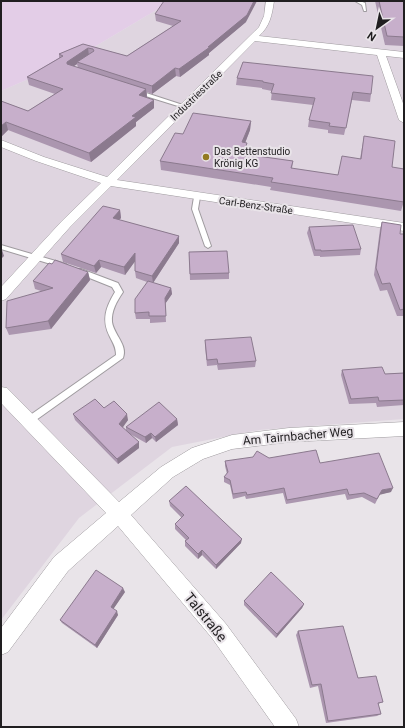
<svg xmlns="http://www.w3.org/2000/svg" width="405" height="728" viewBox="0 0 405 728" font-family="Roboto,sans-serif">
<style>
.built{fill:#dfd5e0}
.green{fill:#e3cde7}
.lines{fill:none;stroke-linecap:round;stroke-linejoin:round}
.service-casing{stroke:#9f9b9f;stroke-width:2}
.minor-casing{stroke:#9f9b9f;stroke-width:1}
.service{fill:#fff;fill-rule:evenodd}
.minor{fill:#fff;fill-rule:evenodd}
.wall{fill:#ab96af;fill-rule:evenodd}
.shaded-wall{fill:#8b7a8e}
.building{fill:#c7afcb;stroke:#8b7a8e}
.poi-dot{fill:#937a21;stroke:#e9e4e9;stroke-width:1.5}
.labels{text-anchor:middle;stroke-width:4;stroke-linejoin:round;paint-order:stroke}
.far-street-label{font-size:10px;fill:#201e20;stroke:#e9e4e9}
.far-poi-label{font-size:10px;fill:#201e20;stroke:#e9e4e9;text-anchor:start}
.street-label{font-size:12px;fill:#201e20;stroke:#e9e4e9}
.near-street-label{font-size:14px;fill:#201e20;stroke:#e9e4e9}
</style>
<rect width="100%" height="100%" fill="#e9e4e9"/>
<path class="built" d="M165,1h239v418l-145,11 -87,17 -93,71 -78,102v-529l73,-32 84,-50z"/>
<path class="green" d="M1,1h164l-7,8 -84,50 -73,32z"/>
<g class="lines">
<defs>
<g id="service">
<path d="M355,1h5l5,2 1,8h-2l-2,-6z"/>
<path d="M136,91h4l46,15 -5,1 -45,-14z"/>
<path d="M197,195l3,2 -2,12 13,37 -3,2 -3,-2 -13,-37 2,-12z"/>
<path d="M1,245l65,19 1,2 -3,2 -63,-19z"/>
<path d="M77,269h4l37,14 5,9c-6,9 -12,19 -11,30 2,13 16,23 11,36l-94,67 -3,-1 -1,-3 1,-3 90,-63c0,-8 -3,-12 -6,-18 -9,-17 -4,-30 5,-45l-3,-5 -35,-14 -2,-2z"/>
</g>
<g id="minor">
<path d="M266,1h8c-2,14 -4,25 -15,35l145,16v6l-18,-2 18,50v17l-5,-3 -22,-65 -122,-14 -138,139 287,43v8l-293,-45 -41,41 -64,72 -5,2v-14l61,-66 39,-38 -65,-22 -35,-14v-7l43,17 63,20 152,-150 5,-11z"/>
<path d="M1,387l6,1 112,114 42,-35 31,-19 40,-13 57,-7 115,-6v14l-115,6 -57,7 -29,10 -30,18 -42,38 95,109 70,95 3,8h-24l-63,-89 -94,-112 -50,45 -60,81 -7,3v-27l53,-71 52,-44 -105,-110z"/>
</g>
</defs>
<use href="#service" class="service-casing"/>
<use href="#minor" class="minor-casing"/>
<use href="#service" class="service"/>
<use href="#minor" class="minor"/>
</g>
<g class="wall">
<path d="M375,1h29v45l-19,-1z"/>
<path d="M155,14l91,8 -37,31v2l-29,22 -4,-1 -24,18 -5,-2v6l7,10 -18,14v4l-45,36 -83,-32 -7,7v-36l27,10 27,-17 -26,-9 -2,-8 32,-19v-4l24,-10 44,12 46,-30 -17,-5zM77,64l1,4 -5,-2 3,-1z"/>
<path d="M243,62l128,32 -1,8 -18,-2 -8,35 -16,-2v-3l-20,-3 1,-7 4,-15 -42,-5 1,-9 -10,-2v-1l-26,-3 1,-7z"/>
<path d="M251,121l-1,9 -5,13h2v9l-2,3 48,6 -1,8 46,6 22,-16 4,-23 28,31 12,34 -3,10 -131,-21 1,-3 -110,-17 -1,-9 23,-27z"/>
<path d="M120,210l1,8 -2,2 60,16v7l-26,40 18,5 1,6 -7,10 1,18 -16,1v-4h-14l-1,-6 12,-31 -11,-4 -1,-7v-10l-10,14 -24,-8 -5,6 -33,-11 -2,-8z"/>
<path d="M382,222l18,12h4v82h-7l-10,-26 -7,1 -6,-16 6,-46z"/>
<path d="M309,227l52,22 -1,6 -40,2v-1h-6l-7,-23z"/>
<path d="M189,252l40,21v6l-39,1z"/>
<path d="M88,272l2,8 -39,49 -42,6 -3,-7 35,-37 -6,-2 -2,-8z"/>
<path d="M205,340l51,21 -1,6 -37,3 -1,-5 -10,1 -2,-20z"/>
<path d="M342,370l43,4 19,-1v32l-27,2 -1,-4 -27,1 -8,-29z"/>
<path d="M104,408l24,12 -6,7 4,4v-4l51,-8 1,6 -22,17 -4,-4 -6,5 -16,-9 9,14 -21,16 -43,-44 -2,-6z"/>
<path d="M269,458l51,5 71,29 -11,2 -5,10 -13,-7 -15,3 -2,-6 -59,10 -3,-11 -37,6 -1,-3 -12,3 -3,-14 -6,-3v-5l3,-3 -2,-8v-5z"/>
<path d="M169,501l72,42 -25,26 -14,-14 -4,4 -13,-13v-5l1,-1 -11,-11v-5l7,-6 -12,-12z"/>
<path d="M125,592l-12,17 5,6 -21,33 -35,-25 -2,-3z"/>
<path d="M244,601l60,3 -2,4 -26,30 -32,-33z"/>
<path d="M298,631l60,47 25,24 -5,2 3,10 -4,2 -51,7 -8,-37 -8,2 -14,-53z"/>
</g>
<g class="shaded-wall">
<path d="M254,1h3l-11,21 -37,31v2l-29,22 -1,-8 29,-22z"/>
<path d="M88,48l1,8 -12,6v2l-9,6 -1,-8z"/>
<path d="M175,68l1,8 -24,18v-8z"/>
<path d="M146,89l1,9 -8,-3z"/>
<path d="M154,100v8l-18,14v4l-45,36 -2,-9 43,-37z"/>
<path d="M251,121l-1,9 -8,21v-9z"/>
<path d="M6,122l2,8 -7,7v-11z"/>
<path d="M247,143v9l-5,11 1,-9z"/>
<path d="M120,210l1,8 -7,7 -1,-7z"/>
<path d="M179,236v7l-26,40 -1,-7z"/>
<path d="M1,247l3,9 -3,3z"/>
<path d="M135,253l1,7 -11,15 -1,-8z"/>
<path d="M99,260l2,7 -5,6 -2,-7z"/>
<path d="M88,272l2,8 -39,49 -3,-8z"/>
<path d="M171,288l1,6 -7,10 1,18 -1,-24z"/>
<path d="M127,414l1,6 -7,10 -2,-6z"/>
<path d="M177,419l1,6 -22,17 -1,-5z"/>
<path d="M151,433l1,5 -6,5 -1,-6z"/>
<path d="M139,442v6l-21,16 -1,-5z"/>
<path d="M393,488l-2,4 -12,3 3,-5z"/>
<path d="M242,539l-1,4 -25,26v-4z"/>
<path d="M202,550v5l-4,4v-5z"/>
<path d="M123,588l2,4 -13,19 -1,-4z"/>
<path d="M304,604l-2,4 -26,30 1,-4z"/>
<path d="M117,611l1,4 -21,33 -2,-3z"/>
</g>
<g class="building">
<path d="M164,1h90l-7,14 -39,32h2l-31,22 -4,-1 -23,18 -75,-24 17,-11 -1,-2 -5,-1 -21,14v2l79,25 -7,6 15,5 -22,16 4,1 -47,36 -83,-31 -5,4v-25l27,10 35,-22 -36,-12 36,-21 -4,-2 24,-10 44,12 54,-35 -26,-7z"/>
<path d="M379,1h25v36l-17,-1z"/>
<path d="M243,62l130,14 -2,18 -18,-2 -7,36 -17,-2 1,-3 -21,-3 6,-22 -44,-5 3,-9 -11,-2v-1l-26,-3z"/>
<path d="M193,113l58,8 -9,21 5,1 -4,11 50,7 -2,7 47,7 4,-19 19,3 3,-23 31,5 -3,26 12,2v33l-133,-20 2,-4 -113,-17 15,-28 8,1z"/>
<path d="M103,206l17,4 -7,8 66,18 -27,40 -17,-5v-18l-11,14 -25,-7 -5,6 -33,-12z"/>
<path d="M382,222l19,3 -1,9h4v75l-4,1 -10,-27 -8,1 -6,-16z"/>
<path d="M353,225l8,24 -40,2v-1h-6l-6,-23z"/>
<path d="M227,251l2,22 -39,1 -1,-22z"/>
<path d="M55,260l33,12 -40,49 -42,7 1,-27 46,-13 -20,-7 16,-18 3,1z"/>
<path d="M148,281l23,7 -6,10 1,18h-17v-4l-14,1v-14z"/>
<path d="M251,337l5,24 -38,3 -1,-5 -10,1 -2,-20z"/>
<path d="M382,367l3,7 19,-1v27l-25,1 -1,-4 -27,2 -9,-29z"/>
<path d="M95,399l9,9 10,-7 13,13 -8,10 20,18 -22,17 -44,-45z"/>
<path d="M159,402l18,17 -22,18 -4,-4 -6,4 -19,-10z"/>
<path d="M316,450l4,13 59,-10 14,35 -11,2 -5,9 -13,-6 -15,2 -2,-6 -60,11 -3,-12 -37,7 -1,-3 -13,2 -3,-14 -6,-3 4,-5 -3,-11 28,-4 4,-6 12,7z"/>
<path d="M186,486l56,53 -26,26 -14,-15 -4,4 -13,-13 4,-3 -14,-14 9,-9 -15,-14z"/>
<path d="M96,570l27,18 -12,19 6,4 -22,34 -35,-25z"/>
<path d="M271,572l33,32 -27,30 -33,-33z"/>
<path d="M343,626l15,52 18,-2 7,26 -5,1 3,11 -53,7 -7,-37 -9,1 -14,-54z"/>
</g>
<circle class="poi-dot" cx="206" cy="157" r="4"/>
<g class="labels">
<g class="far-street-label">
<text transform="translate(196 95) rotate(-44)" y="4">Industriestraße</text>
<text transform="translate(256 205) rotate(8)" y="4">Carl-Benz-Straße</text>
</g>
<g class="far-poi-label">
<text x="214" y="155">Das Bettenstudio<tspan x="214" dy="12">Krönig KG</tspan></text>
</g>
<g class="street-label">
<text transform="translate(298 436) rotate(-5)" y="4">Am Tairnbacher Weg</text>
</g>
<g class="near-street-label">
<text transform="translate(206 617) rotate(51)" y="5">Talstraße</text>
</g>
</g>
<rect width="405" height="728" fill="none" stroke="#201e20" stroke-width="4"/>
<g transform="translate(377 28) rotate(213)" stroke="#e9e4e9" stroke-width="3" paint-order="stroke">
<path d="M0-3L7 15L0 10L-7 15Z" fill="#201e20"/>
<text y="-6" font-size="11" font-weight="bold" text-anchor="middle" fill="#201e20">N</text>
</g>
</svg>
